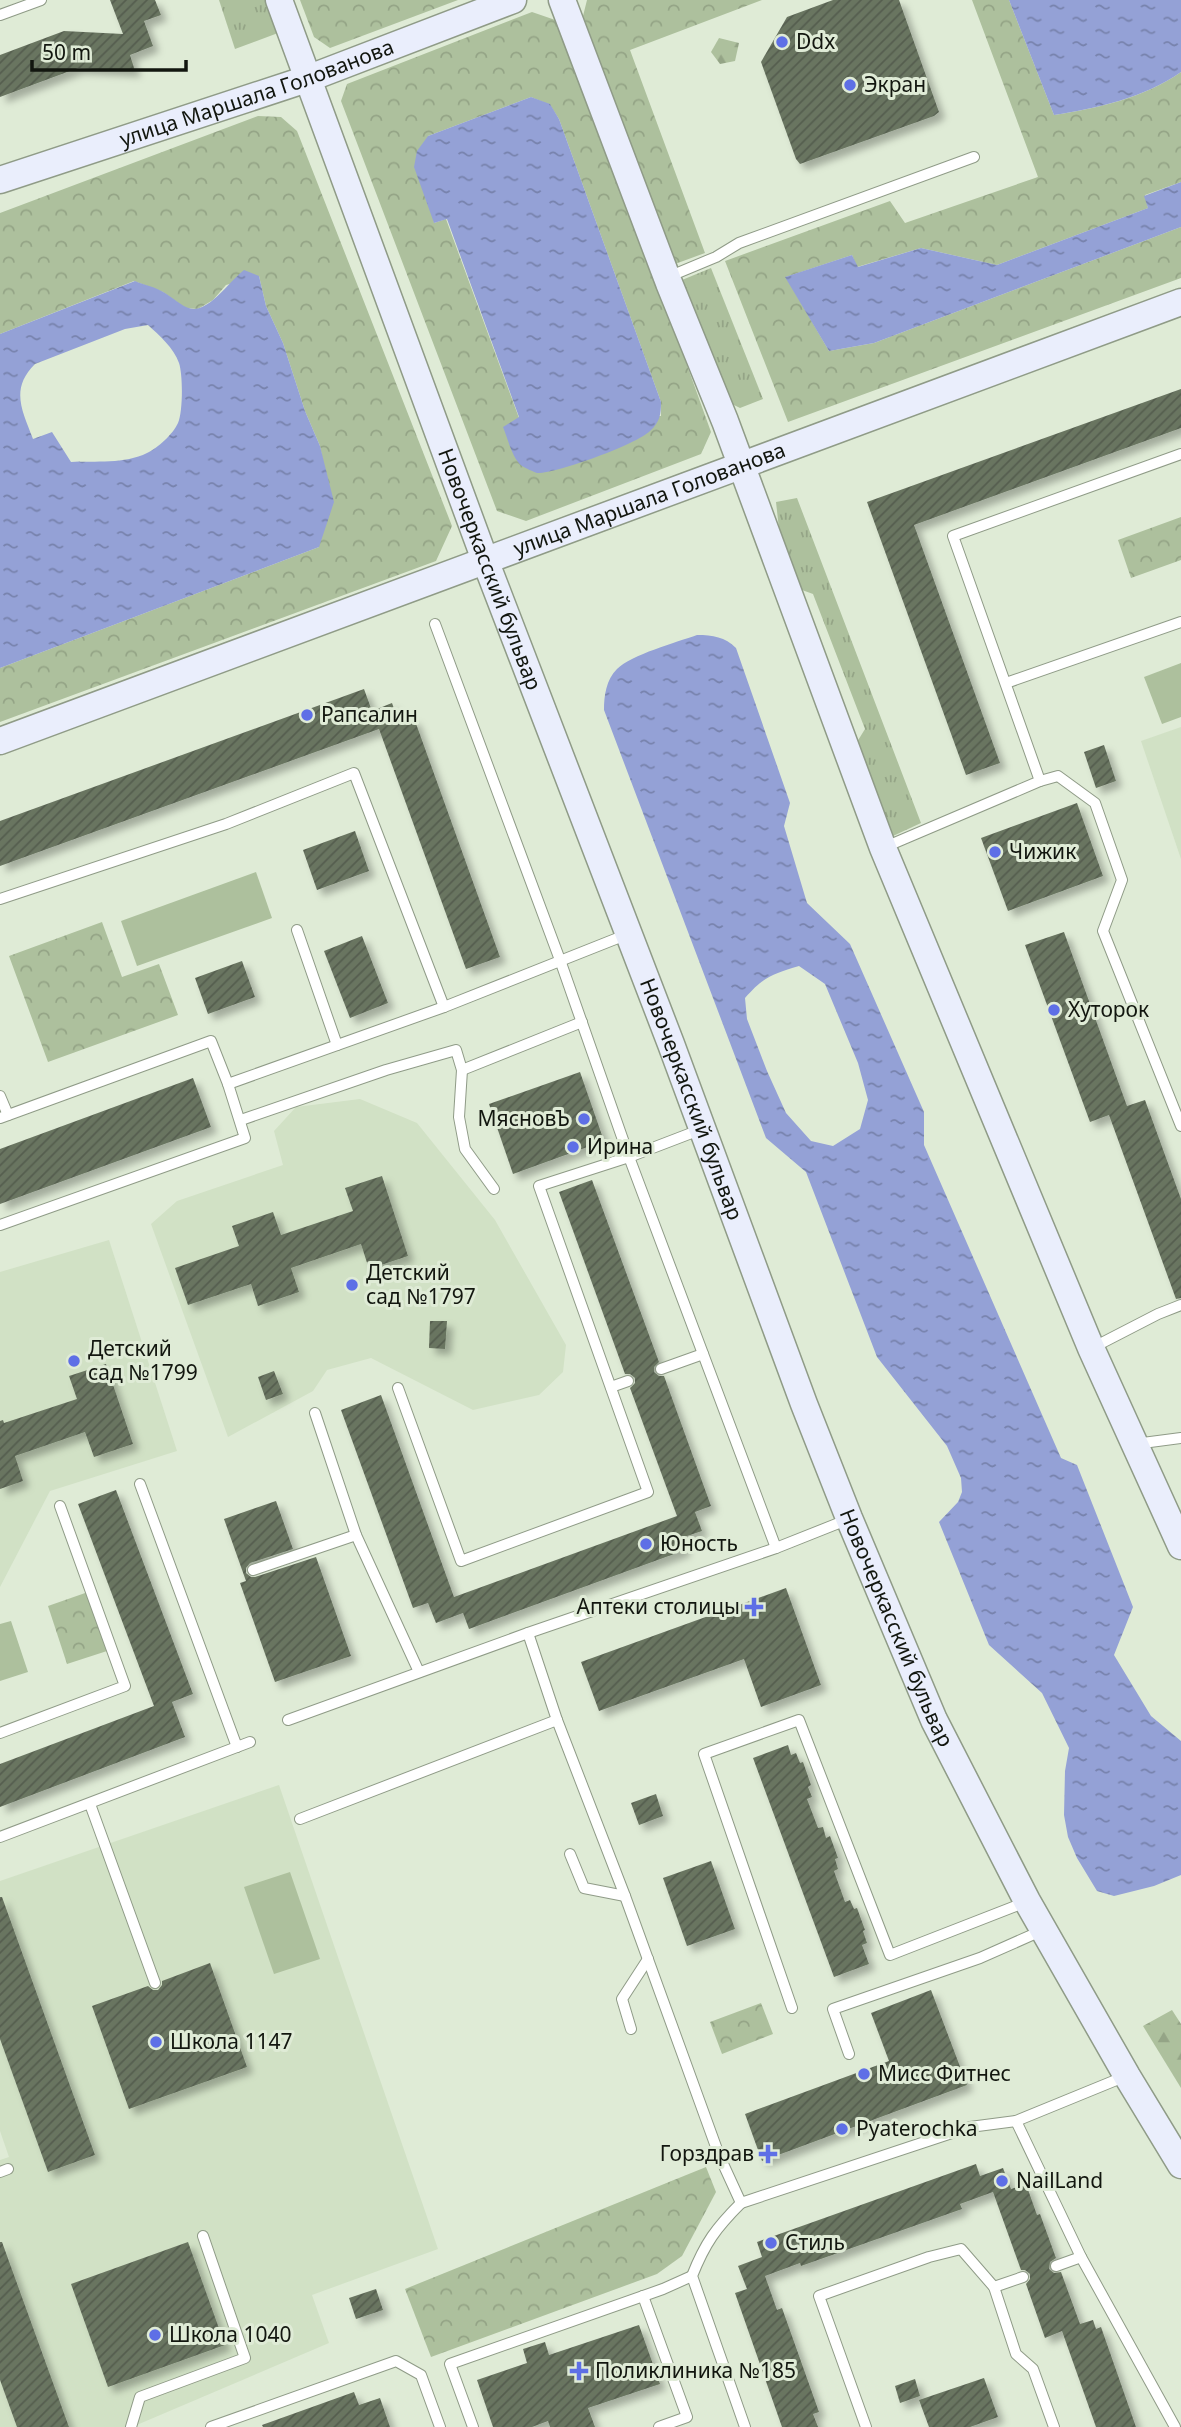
<svg xmlns="http://www.w3.org/2000/svg" width="1181" height="2427" viewBox="0 0 1181 2427" font-family="'Noto Sans',sans-serif">
<style>
.built{fill:#d1e1c5}
.grass{fill:url(#grass-tufts)}
.forest{fill:url(#forest-firs)}
.park{fill:url(#park-crowns);fill-rule:evenodd}
.pitch{fill:#adc09d}
.water{fill:url(#water-ripples);fill-rule:evenodd}
.building{fill:url(#building-hatch);filter:url(#shadow)}
.lines{fill:none;stroke-linecap:round;stroke-linejoin:round}
.lane-casing{stroke:#8f9b87;stroke-width:12}
.secondary-casing{stroke:#8f9b87;stroke-width:29}
.lane{stroke:#fff;stroke-width:10}
.secondary{stroke:#eaeefc;stroke-width:26}
.poi-dot{fill:#5e6fe6;stroke:#dfebd6;stroke-width:2.5}
.labels{text-anchor:middle;stroke-width:6;stroke-linejoin:round;paint-order:stroke}
.poi-label{font-size:21px;fill:#12160f;stroke:#dfebd6;text-anchor:start}
.street-label{font-size:21px;fill:#12160f;stroke:#dfebd6}
</style>
<defs>
<pattern id="grass-tufts" width="24" height="20" patternUnits="userSpaceOnUse" patternTransform="scale(1.75)"><rect width="24" height="20" fill="#adc09d"/><path d="M3 7l-1-3M5 7V3M7 7l1-3M15 17l-1-3M17 17v-4M19 17l1-3" fill="none" stroke="#94a486"/></pattern>
<pattern id="forest-firs" width="22" height="20" patternUnits="userSpaceOnUse" patternTransform="scale(1.75)"><rect width="22" height="20" fill="#adc09d"/><path d="M5 1l3.5 6h-7zM16 11l3.5 6h-7z" fill="#94a486"/></pattern>
<pattern id="park-crowns" width="20" height="18" patternUnits="userSpaceOnUse" patternTransform="scale(1.75)"><rect width="20" height="18" fill="#adc09d"/><path d="M2 6a3 3 0 1 1 6 0M12 15a3 3 0 1 1 6 0" fill="none" stroke="#94a486"/></pattern>
<pattern id="water-ripples" width="26" height="14" patternUnits="userSpaceOnUse" patternTransform="scale(1.75)"><rect width="26" height="14" fill="#94a1d6"/><path d="M2 4q2-2 4 0t4 0M15 11q2-2 4 0t4 0" fill="none" stroke="#7782ac"/></pattern>
<pattern id="building-hatch" width="6" height="6" patternUnits="userSpaceOnUse" patternTransform="scale(1.75)"><rect width="6" height="6" fill="#697461"/><path d="M-1 1l2-2M0 6l6-6M5 7l2-2" fill="none" stroke="#555e4e"/></pattern>
<filter id="shadow"><feDropShadow dx="6" dy="6" stdDeviation="3.5" flood-color="#0004"/></filter>
</defs>
<rect width="100%" height="100%" fill="#dfebd6"/>
<g class="built">
<path d="M1181,727v132l-40,-118z"/>
<path d="M360,1099l57,24 78,97 71,125 -3,27 -24,23 -66,15 -102,-52 -44,12 -14,21 -85,46 -77,-213 26,-23 106,-36 -9,-34 22,-24z"/>
<path d="M109,1240l68,211 -127,40 -50,96v-315z"/>
<path d="M279,1785l159,464 -126,46 17,48 -197,84h-132v-267l9,-3 -9,-26v-250z"/>
</g>
<g class="grass">
<path d="M219,0h46l13,33 -43,16z"/>
<path d="M711,268l52,131 -23,9 -10,-5 -48,-123z"/>
<path d="M797,498l124,325 -28,13 -36,-94 8,-13 -52,-135 -11,-4 -23,-61 -3,-27z"/>
</g>
<g class="forest">
<path d="M719,38l20,5 -4,18 -15,3 -9,-12z"/>
<path d="M1172,2010l9,14v64l-38,-62z"/>
</g>
<g class="park">
<path d="M300,0h158l-128,48 -16,-11z"/>
<path d="M587,0h175l-132,50 75,203 -30,11 -92,-248z"/>
<path d="M972,0h37l45,115c44,-7 90,-17 127,-43v110l-36,13 3,13 -151,57 -76,-17 -64,19 -5,-12 -66,22 43,74 45,-8 307,-116v51l-393,144 -63,-161 165,-60 15,22 133,-46z"/>
<path d="M532,12l32,11 147,409 -10,22 -175,67 -29,-10 -156,-410 6,-17zM531,97l19,8 9,14 102,283v14l-142,2 -73,-199 -12,4 -6,-87z"/>
<path d="M258,116l23,1 16,14 155,395 -16,35 -436,161v-54l319,-121 5,-80 -4,-21 -15,-35 -22,-68 -17,-37 -7,-30 -33,9 -13,15 -15,9 -13,-1 -22,-16 -29,-11 -134,53v-121z"/>
<path d="M1181,517v43l-50,18 -13,-38z"/>
<path d="M102,922l20,55 37,-13 19,51 -130,47 -39,-106z"/>
<path d="M88,1592l19,59 -40,13 -19,-58z"/>
<path d="M761,2003l12,31 -51,20 -12,-32z"/>
<path d="M706,2167l10,25 -34,64 -25,18 -226,83 -26,-68z"/>
</g>
<g class="pitch">
<path d="M1181,663v54l-19,7 -18,-47z"/>
<path d="M256,872l16,46 -135,48 -16,-45z"/>
<path d="M11,1621l17,51 -28,9v-57z"/>
<path d="M290,1872l30,87 -46,15 -30,-87z"/>
</g>
<g class="water">
<path d="M1009,0h172v72c-37,26 -84,36 -127,43z"/>
<path d="M531,97l19,7 9,15 102,283c0,12 -1,20 -11,29 -13,13 -94,43 -113,42 -3,-1 -12,-5 -15,-7 -10,-8 -14,-27 -19,-39l16,-10 -72,-198 -13,4 -20,-56 3,-16 11,-15z"/>
<path d="M1181,182v45l-307,116 -45,8 -44,-74 67,-22 6,12 63,-19 76,17 151,-57 -4,-12z"/>
<path d="M244,270l15,6 7,30 17,37 22,68 15,35 14,56 -15,45 -319,121v-334l135,-53c9,4 21,6 30,12 19,12 26,25 48,7 11,-9 20,-21 31,-30zM148,325c11,10 26,23 31,38 4,12 4,49 -1,60 -5,11 -20,25 -31,30 -22,11 -52,8 -76,9l-19,-30 -19,7c-11,-29 -23,-50 2,-75l90,-35z"/>
<path d="M697,635c16,0 28,2 39,13l54,155 -6,23 23,77 43,41 74,168v33l137,313 16,7 56,142 -19,48 37,61 30,25v134l-27,11 -40,10 -17,-5 -20,-33 -9,-21 -4,-22 1,-44 4,-23 -27,-55 -53,-48 -50,-123 19,-20 4,-10 -1,-14 -14,-32 -70,-89 -71,-185 -40,-34 -162,-428c0,-14 2,-30 13,-41 14,-14 60,-27 80,-34zM799,966l26,18 33,79 10,37 -8,29 -27,17 -22,-5 -25,-28 -19,-42 -20,-52 -2,-21c18,-21 28,-24 54,-32z"/>
</g>
<g class="building">
<path d="M110,0h45l6,15 -17,6 9,25 -23,9 5,16 -57,-3 -78,29v-42l64,-24 59,3z"/>
<path d="M833,0h66l40,112 -5,4 -134,48 -4,-5 -35,-97 26,-45z"/>
<path d="M1181,389v39l-267,97 86,238 -34,12 -99,-273z"/>
<path d="M364,689l8,22 20,-8 7,20 15,-5 86,239 -34,12 -87,-240 -379,137v-45z"/>
<path d="M1104,745l12,36 -20,7 -12,-36z"/>
<path d="M1077,803l26,73 -95,35 -27,-73z"/>
<path d="M355,831l14,40 -52,19 -14,-40z"/>
<path d="M1064,932l63,174 18,-6 36,99v99l-5,1 -67,-184 -19,7 -65,-177z"/>
<path d="M362,936l26,67 -38,15 -26,-67z"/>
<path d="M242,961l13,36 -47,17 -13,-36z"/>
<path d="M580,1072l24,69 -91,33 -24,-70z"/>
<path d="M193,1078l18,49 -211,77v-55z"/>
<path d="M382,1176l26,80 -39,13 -8,-25 -70,24 8,24 -41,14 -7,-22 -63,21 -13,-37 64,-22 -7,-20 41,-14 8,23 72,-24 -8,-23z"/>
<path d="M592,1180l67,182 -5,5v5l5,4h5l47,130 -16,6 7,19 -21,7 4,12 -216,79 -6,-16 -27,10 -8,-20 -15,5 -72,-198 40,-15 73,202 223,-81 -47,-128 5,-5v-5l-5,-4h-5l-66,-182z"/>
<path d="M430,1321h17l-2,28 -16,-1z"/>
<path d="M106,1364l27,80 -39,13 -9,-25 -70,24 8,25 -23,8v-68l3,-1 1,3 73,-24 -8,-23z"/>
<path d="M274,1371l9,23 -17,6 -8,-23z"/>
<path d="M116,1490l77,204 -21,8 13,35 -185,70v-43l154,-58 -76,-202z"/>
<path d="M276,1501l17,48 -43,14 -4,5v5l5,4h4l61,-20 35,99 -76,26 -35,-99 6,-2 -22,-62z"/>
<path d="M786,1588l35,97 -60,22 -17,-48 -145,52 -18,-49z"/>
<path d="M788,1745l3,10 5,-2 4,10 3,-1 8,23 -3,2 4,10 -5,2 11,29 5,-1 3,11 4,-2 8,22 -3,1 3,10 -4,2 11,31 5,-2 4,9 3,-1 8,22 -2,1 4,12 -5,2 7,19 -35,13 -81,-219z"/>
<path d="M656,1794l7,22 -24,9 -8,-22z"/>
<path d="M711,1861l24,68 -48,17 -24,-68z"/>
<path d="M0,1897h2l93,258 -47,17 -48,-133z"/>
<path d="M210,1963l37,104 -118,42 -37,-103 56,-20 5,4h5l4,-5v-4z"/>
<path d="M931,1990l36,95 -205,76 -17,-47 144,-53 -18,-48z"/>
<path d="M976,2164l4,12 23,-8 8,21 15,-5 11,31 3,-1 16,44 -6,4 -1,7 5,4 7,-1 19,52 13,-4 3,9 5,-2 35,100h-40l-34,-96 -17,7 -19,-54 4,-5v-5l-5,-4h-4l-28,-78 -33,12 2,5 -161,57 -1,-3 -35,13 12,34 5,-2 37,104 -6,2 5,13h-36l-47,-134 12,-4 -9,-23 24,-9 -5,-15z"/>
<path d="M0,2242h2l67,185h-52l-17,-47z"/>
<path d="M188,2242l37,103 -117,42 -37,-103z"/>
<path d="M376,2289l7,21 -27,9 -7,-21z"/>
<path d="M639,2325l21,59 -72,24 7,19h-45l-2,-6 -16,6h-39l-16,-47 50,-17 -4,-14 22,-7 4,13z"/>
<path d="M984,2378l14,39 -28,10h-41l-10,-27z"/>
<path d="M915,2379l5,17 -20,7 -5,-17z"/>
<path d="M354,2392l5,13 21,-7 10,29h-127l-1,-2z"/>
</g>
<g class="lines">
<defs>
<g id="lane">
<path d="M0,15l41,-15"/>
<path d="M668,277l48,-20 23,-14 235,-86"/>
<path d="M435,624l125,336 69,197 147,391"/>
<path d="M1006,683l175,-61"/>
<path d="M1040,781l18,-5 37,27 27,77 -19,51 78,195"/>
<path d="M885,847l155,-66 -87,-245 228,-82"/>
<path d="M0,899l226,-75 128,-51 90,234 184,-73"/>
<path d="M297,930l40,115"/>
<path d="M462,1070l120,-48"/>
<path d="M0,1096l8,19"/>
<path d="M0,1118l211,-77 17,43 216,-77"/>
<path d="M241,1120l145,-50 70,-20 6,20 -3,47 6,32 29,40"/>
<path d="M0,1225l245,-87 -17,-54"/>
<path d="M1092,1348l66,-34 23,-9"/>
<path d="M661,1369l42,-15"/>
<path d="M611,1387l17,-6"/>
<path d="M398,1388l63,173 187,-69 -109,-306 90,-29 73,-28"/>
<path d="M315,1413l41,122 63,137"/>
<path d="M1135,1444l46,-6"/>
<path d="M140,1484l97,263"/>
<path d="M253,1570l103,-35"/>
<path d="M528,1633l29,87 68,176 94,259 22,48 229,-76 46,-6 110,-45"/>
<path d="M288,1720l240,-87 248,-85 73,-29"/>
<path d="M0,1733l125,-47 -65,-180"/>
<path d="M90,1804l65,179"/>
<path d="M300,1819l257,-99"/>
<path d="M0,1837l250,-95"/>
<path d="M570,1854l14,34 41,8"/>
<path d="M792,2008l-88,-254 95,-34 91,235 136,-53"/>
<path d="M631,2029l-9,-30 26,-40"/>
<path d="M849,2054l-16,-45 147,-51 61,-27"/>
<path d="M1016,2121l65,136 94,170"/>
<path d="M0,2172l8,-3"/>
<path d="M741,2203c-25,25 -36,40 -49,73l53,151"/>
<path d="M1056,2266l25,-9"/>
<path d="M994,2287l29,-10"/>
<path d="M643,2296l44,121 -28,10"/>
<path d="M131,2427l9,-30 105,-39 -42,-122"/>
<path d="M211,2427l185,-66 25,14 19,52"/>
<path d="M473,2427l-23,-63 213,-75 29,-13"/>
<path d="M866,2427l-47,-131 110,-39 32,-8 33,38 22,67 17,15 21,58"/>
</g>
<g id="secondary">
<path id="s1" d="M279,0l206,560 186,484 133,360 45,114 85,202 93,181 100,175 54,89"/>
<path d="M562,0l107,283 56,138 158,427 208,500 90,198"/>
<path id="s2" d="M0,180l307,-101 206,-79"/>
<path id="s3" d="M0,741l1181,-439"/>
</g>
</defs>
<use href="#lane" class="lane-casing"/>
<use href="#secondary" class="secondary-casing"/>
<use href="#lane" class="lane"/>
<use href="#secondary" class="secondary"/>
</g>
<g class="poi-dot">
<circle cx="782" cy="42" r="7"/>
<circle cx="850" cy="85" r="7"/>
<circle cx="307" cy="715" r="7"/>
<circle cx="995" cy="852" r="7"/>
<circle cx="1054" cy="1010" r="7"/>
<circle cx="584" cy="1119" r="7"/>
<circle cx="573" cy="1147" r="7"/>
<circle cx="352" cy="1285" r="7"/>
<circle cx="74" cy="1361" r="7"/>
<circle cx="646" cy="1544" r="7"/>
<path d="M750.5 1596.5h7v7h7v7h-7v7h-7v-7h-7v-7h7z"/>
<circle cx="156" cy="2042" r="7"/>
<circle cx="864" cy="2074" r="7"/>
<circle cx="842" cy="2129" r="7"/>
<path d="M764.5 2143.5h7v7h7v7h-7v7h-7v-7h-7v-7h7z"/>
<circle cx="1002" cy="2181" r="7"/>
<circle cx="771" cy="2243" r="7"/>
<circle cx="155" cy="2335" r="7"/>
<path d="M575.5 2360.5h7v7h7v7h-7v7h-7v-7h-7v-7h7z"/>
</g>
<g class="labels">
<g class="poi-label">
<text x="796" y="49">Ddx</text>
<text x="864" y="92">Экран</text>
<text x="321" y="722">Рапсалин</text>
<text x="1009" y="859">Чижик</text>
<text x="1068" y="1017">Хуторок</text>
<text x="570" y="1126" text-anchor="end">МясновЪ</text>
<text x="587" y="1154">Ирина</text>
<text x="366" y="1280">Детский<tspan x="366" dy="24">сад №1797</tspan></text>
<text x="88" y="1356">Детский<tspan x="88" dy="24">сад №1799</tspan></text>
<text x="660" y="1551">Юность</text>
<text x="740" y="1614" text-anchor="end">Аптеки столицы</text>
<text x="170" y="2049">Школа 1147</text>
<text x="878" y="2081">Мисс Фитнес</text>
<text x="856" y="2136">Pyaterochka</text>
<text x="754" y="2161" text-anchor="end">Горздрав</text>
<text x="1016" y="2188">NailLand</text>
<text x="785" y="2250">Стиль</text>
<text x="169" y="2342">Школа 1040</text>
<text x="595" y="2378">Поликлиника №185</text>
</g>
<g class="street-label">
<text dy="7" stroke="none"><textPath href="#s2" startOffset="271">улица Маршала Голованова</textPath></text>
<text dy="7" stroke="none"><textPath href="#s3" startOffset="693">улица Маршала Голованова</textPath></text>
<text dy="7" stroke="none"><textPath href="#s1" startOffset="607">Новочеркасский бульвар</textPath></text>
<text dy="7" stroke="none"><textPath href="#s1" startOffset="1174">Новочеркасский бульвар</textPath></text>
<text dy="7" stroke="none"><textPath href="#s1" startOffset="1741">Новочеркасский бульвар</textPath></text>
</g>
</g>
<path d="M32 60v10h154v-10" fill="none" stroke="#12160f" stroke-width="3.5"/>
<text x="42" y="60" font-size="21" fill="#12160f" stroke="#dfebd6" stroke-width="5" paint-order="stroke">50 m</text>
</svg>
